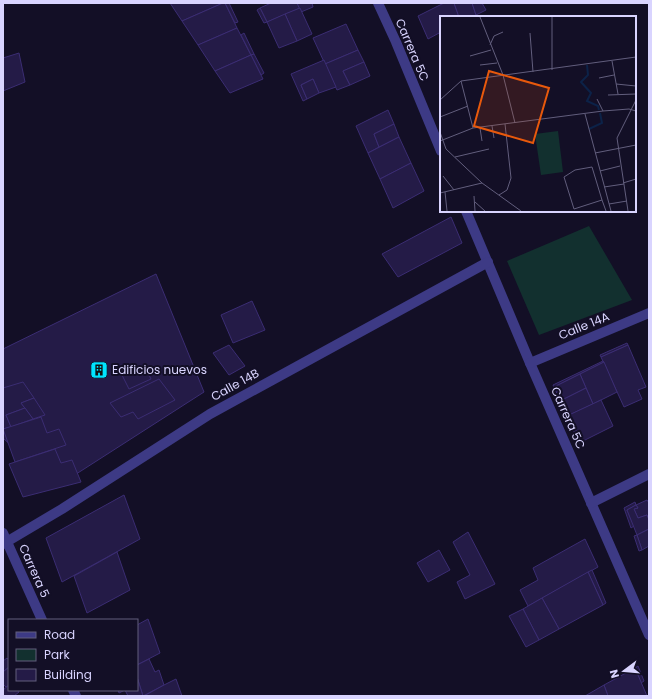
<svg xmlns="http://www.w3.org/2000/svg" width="652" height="699" viewBox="0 0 652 699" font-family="Poppins,sans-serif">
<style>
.green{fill:#12302f}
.building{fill:#241b47;stroke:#3b2d73}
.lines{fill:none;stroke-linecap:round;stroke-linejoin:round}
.minor{stroke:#3d3a85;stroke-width:10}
.labels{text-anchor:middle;stroke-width:4;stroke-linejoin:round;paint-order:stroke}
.street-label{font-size:12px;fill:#d9d4ff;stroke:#130f26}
.poi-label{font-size:12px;fill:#d9d4ff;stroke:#130f26;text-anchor:start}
.inset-river{fill:none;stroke:#0c2248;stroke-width:2}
.inset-road{fill:none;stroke:#625e7d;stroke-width:1}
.view{fill:#e8590c;fill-opacity:0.15;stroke:#e8590c;stroke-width:2}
.inset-edge{fill:none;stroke:#d9d4ff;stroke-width:2}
</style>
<rect width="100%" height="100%" fill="#130f26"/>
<path class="green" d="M589,226l43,74 -93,35 -32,-74z"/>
<g class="building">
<path d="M170,3h53l-41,18z"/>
<path d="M223,3h2l12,25 -39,17 -16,-24z"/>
<path d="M225,3h4l9,19 -3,1z"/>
<path d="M271,3h26l3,5 -33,14 -7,-14z"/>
<path d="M297,3h15l1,4 -12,5z"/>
<path d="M444,3h10l5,14h-18v15l-13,7 -10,-23z"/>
<path d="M454,3h18l4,12 -4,2h-13z"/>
<path d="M472,3h10l4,7 -10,5z"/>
<path d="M260,8l7,14 -3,1 -7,-13z"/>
<path d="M300,8l12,26 -15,7 -12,-27z"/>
<path d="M285,14l12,27 -18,7 -12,-26z"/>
<path d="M346,24l12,26 -33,14 -12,-26z"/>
<path d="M237,28l14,27 -36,16 -17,-26z"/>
<path d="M244,33l10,21 -3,1 -10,-20z"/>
<path d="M358,50l6,12 -21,9 7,14 -13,5 -12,-26z"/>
<path d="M19,53l6,29 -22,9v-33z"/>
<path d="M254,54l10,19 -3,2 -10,-20z"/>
<path d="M251,55l12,24 -33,14 -15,-22z"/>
<path d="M324,60l12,27 -17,6 -6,-14 -12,6 6,14 -4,2 -12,-27z"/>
<path d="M364,62l6,14 -20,9 -7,-14z"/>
<path d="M313,79l6,14 -12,6 -6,-14z"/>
<path d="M388,110l6,14 -20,10 5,13 -11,6 -12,-27z"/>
<path d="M394,124l5,13 -20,10 -5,-13z"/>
<path d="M399,137l12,26 -31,16 -12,-26z"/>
<path d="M411,163l13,28 -31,17 -13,-29z"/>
<path d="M451,217l11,26 -64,34 -16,-23z"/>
<path d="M156,274l48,118 -148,95 -53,-49v-89z"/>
<path d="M252,301l13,29 -32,13 -12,-28z"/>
<path d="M627,343l1,2 -27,12 -1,-2z"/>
<path d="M229,345l16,21 -16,9 -16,-22z"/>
<path d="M628,345l18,42 -8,3 4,9 -18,8 -23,-50z"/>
<path d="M603,361l1,1 -48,24 6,14h-2l-7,-15z"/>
<path d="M604,362l13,30 -24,12 -13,-30z"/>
<path d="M144,365l7,14 -22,10 -7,-14z"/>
<path d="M580,374l6,14 -24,12 -6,-14z"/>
<path d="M159,379l16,21 -37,19 -5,-7 -12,5 -11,-14z"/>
<path d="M23,382l11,16 -13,5 4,5 -19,7 5,12 -8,2v-41z"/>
<path d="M586,388l7,16 -24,11 -7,-15z"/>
<path d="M34,398l11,17 -12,4 -12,-16z"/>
<path d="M601,400l12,26 -32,16 -12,-27z"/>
<path d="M25,408l8,11 -22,8 -5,-12z"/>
<path d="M569,415l12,27 -2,1 -12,-27z"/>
<path d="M41,417l6,16 12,-4 7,16 -51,17 -12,-33z"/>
<path d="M55,449l6,14 11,-3 9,22 -58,15 -14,-33z"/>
<path d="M124,495l16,44 -78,43 -16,-44z"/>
<path d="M647,500l2,3v17l-2,-5 -9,3 -4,-9 4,-1 -2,-3z"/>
<path d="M635,502l1,3 -9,5 7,16 -3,2 -7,-20z"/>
<path d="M636,505l2,3 -4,1 4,9 9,-3 2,5v9l-12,6 -10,-25z"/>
<path d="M649,529v17l-7,4 -5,-15z"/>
<path d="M468,532l27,52 -30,15 -8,-17 13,-7 -17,-33z"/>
<path d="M637,535l5,15 -3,1 -5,-15z"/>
<path d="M585,539l13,28 -70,39 -8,-16 18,-10 -5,-12z"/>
<path d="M439,550l11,20 -22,12 -11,-19z"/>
<path d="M117,552l13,38 -43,23 -13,-37z"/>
<path d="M592,570l14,33 -3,2 -15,-33z"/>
<path d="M588,572l15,33 -44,24 -17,-31z"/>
<path d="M542,598l17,31 -20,11 -16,-31z"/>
<path d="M523,609l16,31 -13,7 -17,-31z"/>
<path d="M148,619l12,34 -23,12v-40z"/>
<path d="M7,658l2,2v7l-6,5v-11z"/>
<path d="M149,659l6,13 4,-2 5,15 -21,11 -6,-19v-12z"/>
<path d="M638,666l6,15 -3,2 -6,-15z"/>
<path d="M9,667v18l-3,2 -3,-3v-12z"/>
<path d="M635,668l12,28h-39l-4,-11z"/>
<path d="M137,677l6,19h-15l-3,-6 -6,3 -1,-3h19z"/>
<path d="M176,679l6,17h-38l20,-11z"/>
<path d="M9,685v5h9l1,2 -5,4h-11v-6z"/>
<path d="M604,685l4,11h-23z"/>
</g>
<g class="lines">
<g class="minor">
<path d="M378,3l18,39 45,109"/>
<path d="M466,211l64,152 119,272"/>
<path d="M530,363l119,-50"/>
<path d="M591,503l58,-29"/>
<path d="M3,533l39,87"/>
<path d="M3,544l59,-35 148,-95 278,-152"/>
<path d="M73,690l3,6"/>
</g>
</g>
<defs>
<symbol id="building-square" viewBox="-11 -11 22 22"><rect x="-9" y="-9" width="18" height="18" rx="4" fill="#00e5ff" stroke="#130f26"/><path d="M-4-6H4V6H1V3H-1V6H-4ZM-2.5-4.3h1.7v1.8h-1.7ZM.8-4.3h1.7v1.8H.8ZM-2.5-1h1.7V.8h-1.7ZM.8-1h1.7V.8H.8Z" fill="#111"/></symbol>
</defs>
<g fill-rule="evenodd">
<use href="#building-square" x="89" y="360" width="20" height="20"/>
</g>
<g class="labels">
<g class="street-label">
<text transform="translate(412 50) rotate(67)" y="4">Carrera 5C</text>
<text transform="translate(584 326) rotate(-22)" y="4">Calle 14A</text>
<text transform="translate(235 385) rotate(-29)" y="4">Calle 14B</text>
<text transform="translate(568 418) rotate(66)" y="4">Carrera 5C</text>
<text transform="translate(34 571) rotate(66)" y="4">Carrera 5</text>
</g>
<g class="poi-label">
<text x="112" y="374">Edificios nuevos</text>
</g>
</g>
<g transform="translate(440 16)">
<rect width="196" height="196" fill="#130f26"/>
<path d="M118,115l5,41 -22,3 -6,-41z" fill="#12302f"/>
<path class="inset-river" d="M147,49l1,10 -7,7 10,11 -4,8 11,5 1,4M149,113l13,-6 -2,-10"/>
<path class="inset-road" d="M40,1l23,58 12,48M112,1v53M90,17l3,39M50,29l4,-9 9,-4M30,40l21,-6M172,45l6,33M40,49l17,-2M159,62l15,-3M21,65l12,47M176,68l20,2M168,79l28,-1M157,83l6,12M0,84l21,-19 175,-24M145,98l26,97M0,101l28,-11M52,110l2,12M40,112l2,13M0,116l6,17 36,34 39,28M0,125l33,-13 130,-17 26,-2 7,2M155,137l41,-8M15,141l34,-8M160,155l20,-5M3,160l11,14M183,167l13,-4M164,171l20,-3M5,176l2,19M0,177l42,-10M59,179l8,-5 4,-12 -6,-54M34,180l1,15M162,184l-10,-33 -17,3 -11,7 10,32 28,-9 4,11M35,186l10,9M169,188l18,-3M188,195l-11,-73 19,-38"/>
<path class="view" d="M49,55l60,17 -16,55 -59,-17z"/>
<rect width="196" height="196" class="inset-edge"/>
</g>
<rect width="652" height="699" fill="none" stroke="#d9d4ff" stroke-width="8"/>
<rect x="8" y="619" width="130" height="72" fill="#130f26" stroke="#625e7d"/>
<rect x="16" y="632" width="20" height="6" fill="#3d3a85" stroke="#625e7d"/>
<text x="44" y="639" font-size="12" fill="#d9d4ff">Road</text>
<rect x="16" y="649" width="20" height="12" fill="#12302f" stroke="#625e7d"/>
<text x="44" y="659" font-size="12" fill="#d9d4ff">Park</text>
<rect x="16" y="669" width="20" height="12" fill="#241b47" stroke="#625e7d"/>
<text x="44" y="679" font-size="12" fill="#d9d4ff">Building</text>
<g transform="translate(624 671) rotate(254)" stroke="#130f26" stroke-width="3" paint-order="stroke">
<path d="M0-3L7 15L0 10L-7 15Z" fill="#d9d4ff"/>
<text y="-6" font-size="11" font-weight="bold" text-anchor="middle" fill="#d9d4ff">N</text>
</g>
</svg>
